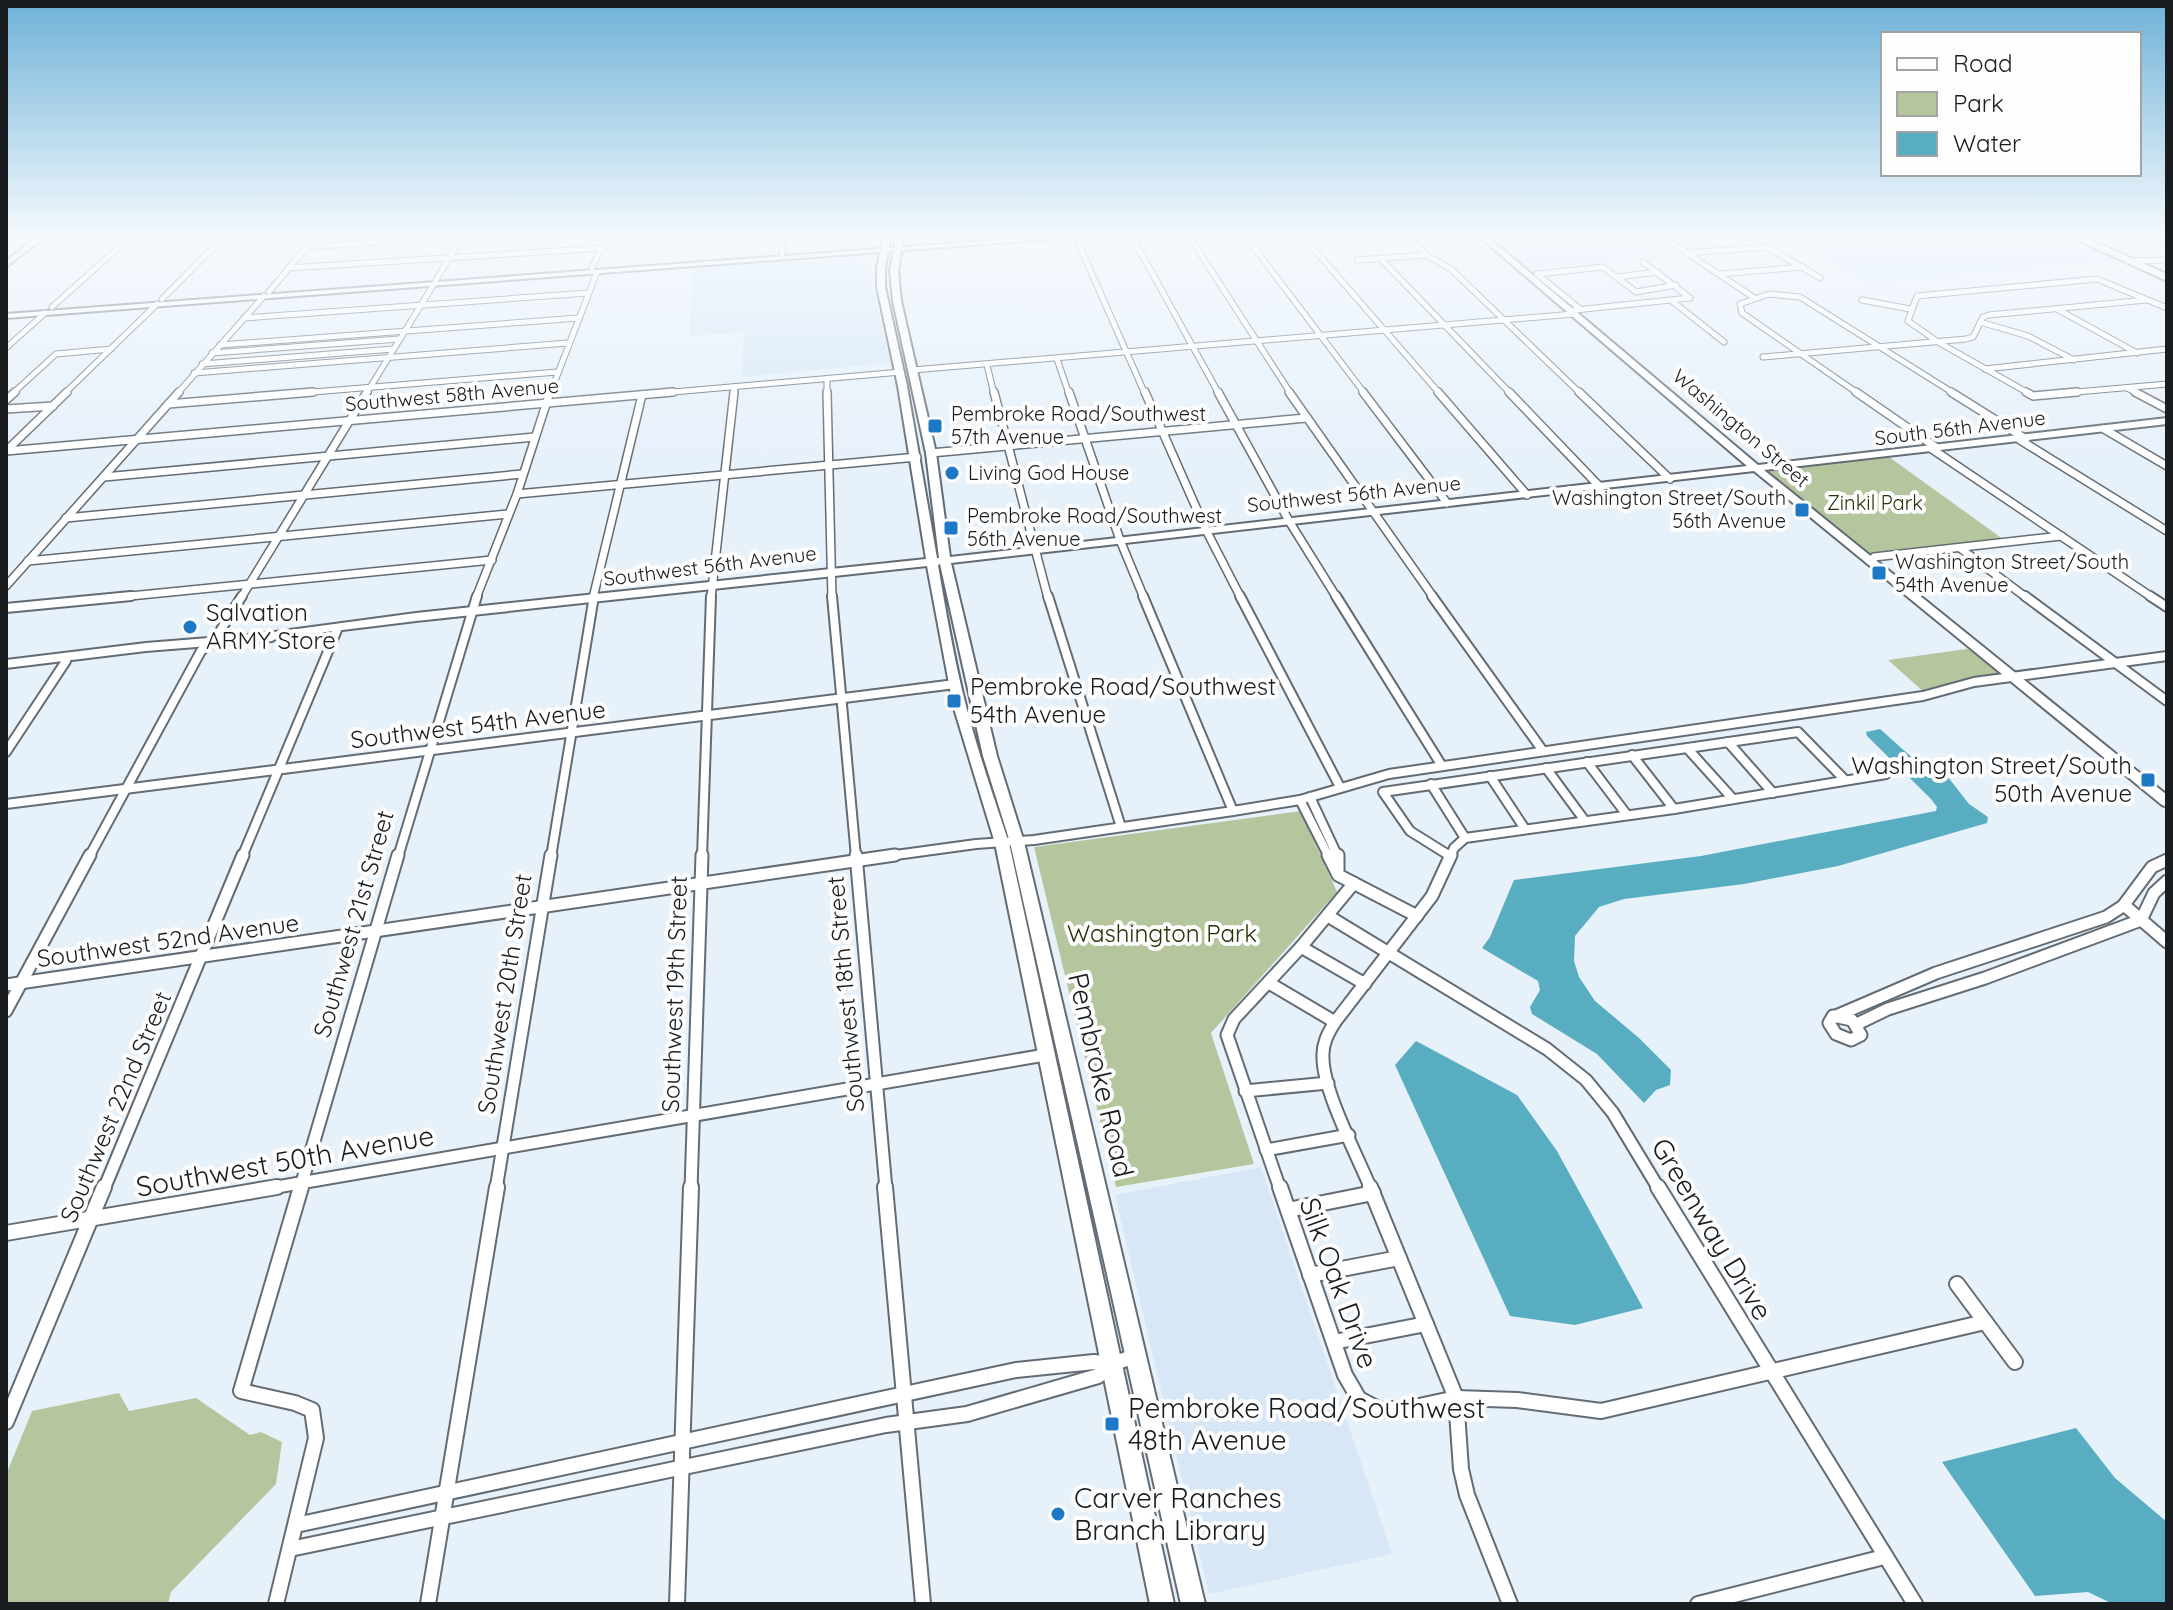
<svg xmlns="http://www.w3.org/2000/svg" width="2173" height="1610" viewBox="0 0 2173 1610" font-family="Quicksand,sans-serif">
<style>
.built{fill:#d7e7f6}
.green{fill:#b5c69f}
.water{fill:#58aec0}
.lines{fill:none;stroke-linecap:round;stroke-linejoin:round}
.street-far4-casing{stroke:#636c74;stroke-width:7}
.street-far3-casing{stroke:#636c74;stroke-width:10}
.street-far2-casing{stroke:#636c74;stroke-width:12}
.street-far1-casing{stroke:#636c74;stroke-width:15}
.street-casing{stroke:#636c74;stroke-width:18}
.secondary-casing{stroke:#636c74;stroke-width:4}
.primary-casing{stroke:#636c74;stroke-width:4}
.highway-casing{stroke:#636c74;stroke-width:4}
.street-far4{stroke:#fff;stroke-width:5}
.street-far3{stroke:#fff;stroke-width:7}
.street-far2{stroke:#fff;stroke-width:8}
.street-far1{stroke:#fff;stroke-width:11}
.street{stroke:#fff;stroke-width:14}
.secondary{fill:#fff;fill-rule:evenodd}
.primary{fill:#fff;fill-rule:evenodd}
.highway{fill:#fff;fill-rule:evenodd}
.poi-dot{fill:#1d79c6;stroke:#fdfdfd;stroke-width:3}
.labels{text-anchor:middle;stroke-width:8;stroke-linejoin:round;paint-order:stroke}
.far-street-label{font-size:20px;fill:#1a1d20;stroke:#fdfdfd}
.far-poi-label{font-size:20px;fill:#1a1d20;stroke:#fdfdfd;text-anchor:start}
.far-park-label{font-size:20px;fill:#253507;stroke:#fdfdfd}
.poi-label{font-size:24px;fill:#1a1d20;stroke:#fdfdfd;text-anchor:start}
.street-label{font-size:24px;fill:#1a1d20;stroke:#fdfdfd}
.park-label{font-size:24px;fill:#253507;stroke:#fdfdfd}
.near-street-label{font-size:28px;fill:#1a1d20;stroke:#fdfdfd}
.near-poi-label{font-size:28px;fill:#1a1d20;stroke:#fdfdfd;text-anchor:start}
</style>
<rect width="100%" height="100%" fill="#e7f1fa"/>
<g class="built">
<path d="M1486,233h255l-103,9 23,16 -133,11z"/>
<path d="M1783,233h277l65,30h-39l-218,20z"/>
<path d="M871,257l1,27 18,79 -148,14 2,-45 -54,4 3,-68z"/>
<path d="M1261,1167l131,387 -183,40 -94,-399z"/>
</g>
<g class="green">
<path d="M1882,456l7,1 114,82 -137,15 -99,-80 3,-4z"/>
<path d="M1973,648l25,21 2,6 -75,18 -37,-33z"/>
<path d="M1301,811l36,81 -126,141 43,131 -138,23 -82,-340z"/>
<path d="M119,1393l10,18 67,-13 54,37 11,-3 21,10 -6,42 -105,108 -3,12h-162v-129l26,-64z"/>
</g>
<g class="water">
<path d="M1880,729l45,40 23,8 21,27 19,13 -1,6 -149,43 -94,18 -120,15 -25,8 -24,29 -1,25 5,16 16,24 44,37 32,32 -1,15 -14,5 -12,13 -47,-49 -65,-40 -2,-7 10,-17 -2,-9 -56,-33 8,-11 24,-57 187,-24 235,-45 1,-4 -6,-8 -64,-63 -1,-4z"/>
<path d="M1416,1041l101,54 40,56 86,157 -68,17 -65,-9 -115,-251z"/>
<path d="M2076,1428l39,50 52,44v82h-54l-25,-12 -53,4 -93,-134z"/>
</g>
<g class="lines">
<defs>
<g id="street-far4">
<path d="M782,233v21"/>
<path d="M958,233l2,8"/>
<path d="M1015,233l2,4"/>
<path d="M1130,233l89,161"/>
<path d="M1187,233l104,161"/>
<path d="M1243,233l122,161"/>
<path d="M1300,233l140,161"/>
<path d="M1404,233l23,22 25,15 129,124"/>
<path d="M2148,233l19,8"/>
<path d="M1076,238l69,156"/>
<path d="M1666,239l87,58"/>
<path d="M306,247l209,-14"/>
<path d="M1687,253l80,-6 53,31"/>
<path d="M1380,258l131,136"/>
<path d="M1357,260l70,-5"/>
<path d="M2128,261l39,-1"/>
<path d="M288,268l315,-20"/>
<path d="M592,268l16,-35"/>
<path d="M1719,274l84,-7"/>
<path d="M1617,277l41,-5"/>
<path d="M436,280l27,-45"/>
<path d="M269,292l49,-59"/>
<path d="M162,299l66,-66"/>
<path d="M1862,300l48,9"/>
<path d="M1672,301l52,41"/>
<path d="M52,307l83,-74"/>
<path d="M1580,309l-43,-35 66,-7 33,25 40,-7"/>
<path d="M2057,309l80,44"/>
<path d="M1575,310l115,-12 -47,-36"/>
<path d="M244,318l344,-25"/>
<path d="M1980,322l48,14 46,24"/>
<path d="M220,345l359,-27"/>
<path d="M6,348l39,-35"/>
<path d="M212,353l187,-14"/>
<path d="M1763,357l203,-18 7,-2 10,-20 6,-2 157,-15"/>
<path d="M1057,359l12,35"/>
<path d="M202,364l191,-15"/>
<path d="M987,365l7,29"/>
<path d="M1985,369l182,-20"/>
<path d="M913,370l661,-56"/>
<path d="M194,373l374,-30"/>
<path d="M827,379v15"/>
<path d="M2127,388l12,6"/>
<path d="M12,394l44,-40 55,-5"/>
<path d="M64,394l93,-90"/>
<path d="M177,394l87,-98"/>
<path d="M289,394l268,-22"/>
<path d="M366,394l68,-110"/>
<path d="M550,394l47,-122"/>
<path d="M651,394l250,-22"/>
<path d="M734,394l1,-7"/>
<path d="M1859,394l-117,-81 -2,-9 29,-10 31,3 155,97"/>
<path d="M2030,394l-92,-52 -30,-21 9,-25 180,-17 70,29"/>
<path d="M2054,394l113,-10"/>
</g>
<g id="street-far3">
<path d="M827,392l5,206"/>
<path d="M994,392l54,206"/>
<path d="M1069,392l51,148 24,58"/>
<path d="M1145,392l61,138 35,68"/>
<path d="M1218,392l71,129 48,77"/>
<path d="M1289,392l145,206"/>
<path d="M1363,392l84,111"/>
<path d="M1438,392l89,103"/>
<path d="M1509,392l91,95"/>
<path d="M1579,392l91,87"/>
<path d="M1856,392l81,56"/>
<path d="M1951,392l75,47"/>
<path d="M2026,392l7,4 44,-4"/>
<path d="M2135,392l32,17"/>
<path d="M6,400l9,-8"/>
<path d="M168,404l145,-12"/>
<path d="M6,409l47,-3"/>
<path d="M2104,429l63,37"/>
<path d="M2020,440l147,91"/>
<path d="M1932,449l221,149"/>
<path d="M6,451l667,-59"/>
<path d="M6,451l61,-59"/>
<path d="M931,453l375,-35"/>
<path d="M104,477l431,-40"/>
<path d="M517,494l400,-37"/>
<path d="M66,518l456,-44"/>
<path d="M1960,548l67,50"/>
<path d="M28,561l480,-47"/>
<path d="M1871,561l3,-4 187,-21"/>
<path d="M6,586l173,-194"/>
<path d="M110,598l382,-38"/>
<path d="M241,598l126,-206"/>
<path d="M476,598l41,-104 33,-102"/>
<path d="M593,598l49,-203"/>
<path d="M711,598l23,-206"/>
</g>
<g id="street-far2">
<path d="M832,596l24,261"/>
<path d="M1048,596l73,231"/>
<path d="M1143,596l90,215"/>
<path d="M1240,596l100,191"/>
<path d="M1336,596l106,170"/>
<path d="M1432,596l111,155"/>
<path d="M2025,596l142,105"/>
<path d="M2150,596l17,11"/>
<path d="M6,608l125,-12"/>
<path d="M1728,742l45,51"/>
<path d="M1687,748l46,51"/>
<path d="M6,752l60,-91"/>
<path d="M1632,755l42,54"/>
<path d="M1587,762l40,53"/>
<path d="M1546,768l39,53"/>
<path d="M1490,776l35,53"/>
<path d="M1431,784l34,54"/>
<path d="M1310,797l28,60"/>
<path d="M1300,800l29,57"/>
<path d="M6,804l949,-120"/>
<path d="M1450,856l-40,-25 -27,-39 415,-60 47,48"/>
<path d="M89,857l112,-206 16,-15 25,-40"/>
<path d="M242,857l95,-227"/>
<path d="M398,857l79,-261"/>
<path d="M551,857l43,-261"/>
<path d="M702,857l9,-261"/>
<path d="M881,857l95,-13 58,-4 199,-29 67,-11 89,-26 534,-78 51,-14 193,-26"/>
<path d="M1450,857l4,-9 11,-10 209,-29 212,-35"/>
</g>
<g id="street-far1">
<path d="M856,855l30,334"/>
<path d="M1328,855l10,20 79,41"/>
<path d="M1338,855v16"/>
<path d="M2124,905l43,37"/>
<path d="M1328,916l219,133 39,31 27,33 46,76"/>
<path d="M1301,947l64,37"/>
<path d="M1269,983l66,39"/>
<path d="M6,985l889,-130"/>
<path d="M6,1011l84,-156"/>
<path d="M1833,1016l19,4 9,15 -10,5 -15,-6 -7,-11z"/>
<path d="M1836,1016l100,-43 170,-56 17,-11 29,-39 15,-7"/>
<path d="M1857,1024l31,-15 97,-31 156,-58 13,-27 13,-12"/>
<path d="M1245,1091l83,-8"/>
<path d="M1266,1150l83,-15"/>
<path d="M104,1189l139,-334"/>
<path d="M265,1189l780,-134"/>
<path d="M300,1189l98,-334"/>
<path d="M496,1189l55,-334"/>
<path d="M691,1189l11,-334"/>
<path d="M1280,1189l-53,-154 7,-16 67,-72 53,-64"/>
<path d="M1371,1189c-14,-34 -48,-98 -48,-131 -1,-14 5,-25 12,-36l97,-126 19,-41"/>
</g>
<g id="street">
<path d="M885,1187l38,417"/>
<path d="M1280,1187l65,188 14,24 21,11 30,-2 46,-10 61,2 84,11 384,-89"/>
<path d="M1370,1187l86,211 5,71 6,26 43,109"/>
<path d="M1658,1187l257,417"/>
<path d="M1288,1210l85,-17"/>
<path d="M6,1233l271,-46"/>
<path d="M1310,1275l89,-17"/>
<path d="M1957,1284l58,78"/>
<path d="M1334,1342l92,-18"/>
<path d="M6,1422l98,-235"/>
<path d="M296,1525l720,-155 78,-8 18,2"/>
<path d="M290,1549l596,-124 81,-11 131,-38 14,-12 23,-8"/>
<path d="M276,1604l40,-166 -4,-28 -17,-7 -54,-12 60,-204"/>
<path d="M428,1604l69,-417"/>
<path d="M677,1604l14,-417"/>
<path d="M1698,1604l186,-47"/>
</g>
<path id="secondary" d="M884,233h7l-6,35v19l22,99 30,172h2l-13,-105 -33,-152 -3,-30 7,-38h7l-6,38 3,30 35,152 14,104 797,-91 -272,-233h8l275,232 409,-47v6l-403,46 403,325v12l-5,-2 -408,-334 -803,92 46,193 27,86 181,762h-24l-171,-762 -27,-86 -43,-192 -2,1c8,47 16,94 28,141 12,46 28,92 43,137l165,761h-24l-155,-761 -42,-138 -26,-139 -511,55 -139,17 -5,3 -126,10 -140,17v-8l140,-17 114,-9 156,-21 510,-54 -28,-173 -21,-99v-19z"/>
<g id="primary">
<path d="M42,233h8l-44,34v-6z"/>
<path d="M1093,233h38l-1125,85v-4z"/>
</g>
<path id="highway" d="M2062,233h13l92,41v7z"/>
</defs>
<use href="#street-far4" class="street-far4-casing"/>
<use href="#street-far3" class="street-far3-casing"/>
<use href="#street-far2" class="street-far2-casing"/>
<use href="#street-far1" class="street-far1-casing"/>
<use href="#street" class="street-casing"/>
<use href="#secondary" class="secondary-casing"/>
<use href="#primary" class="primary-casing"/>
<use href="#highway" class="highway-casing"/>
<use href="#street-far4" class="street-far4"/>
<use href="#street-far3" class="street-far3"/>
<use href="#street-far2" class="street-far2"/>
<use href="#street-far1" class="street-far1"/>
<use href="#street" class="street"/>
<use href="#secondary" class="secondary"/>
<use href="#primary" class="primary"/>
<use href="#highway" class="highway"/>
</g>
<linearGradient id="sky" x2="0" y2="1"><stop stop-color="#6eb2d8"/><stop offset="0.51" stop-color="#f4f9fd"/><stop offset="1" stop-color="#f4f9fd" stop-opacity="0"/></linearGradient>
<rect width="2173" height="459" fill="url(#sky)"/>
<g class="poi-dot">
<rect x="927" y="418" width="16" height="16" rx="4"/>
<circle cx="952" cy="473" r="8"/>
<rect x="1794" y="502" width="16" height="16" rx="4"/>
<rect x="943" y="520" width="16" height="16" rx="4"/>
<rect x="1871" y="565" width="16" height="16" rx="4"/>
<circle cx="190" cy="627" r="8"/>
<rect x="946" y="693" width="16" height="16" rx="4"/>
<rect x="2140" y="772" width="16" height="16" rx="4"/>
<rect x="1104" y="1416" width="16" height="16" rx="4"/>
<circle cx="1058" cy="1514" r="8"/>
</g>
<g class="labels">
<g class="far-street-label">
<text transform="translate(452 395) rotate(-5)" y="7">Southwest 58th Avenue</text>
<text transform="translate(1741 428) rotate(40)" y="7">Washington Street</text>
<text transform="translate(1960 428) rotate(-7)" y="7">South 56th Avenue</text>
<text transform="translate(1354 494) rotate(-6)" y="7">Southwest 56th Avenue</text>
<text transform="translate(710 566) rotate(-7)" y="7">Southwest 56th Avenue</text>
</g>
<g class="far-poi-label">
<text x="951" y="421">Pembroke Road/Southwest<tspan x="951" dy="23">57th Avenue</tspan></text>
<text x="968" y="480">Living God House</text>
<text x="1786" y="505" text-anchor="end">Washington Street/South<tspan x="1786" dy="23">56th Avenue</tspan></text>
<text x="967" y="523">Pembroke Road/Southwest<tspan x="967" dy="23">56th Avenue</tspan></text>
<text x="1895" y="569">Washington Street/South<tspan x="1895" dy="23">54th Avenue</tspan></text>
</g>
<g class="far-park-label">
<text x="1875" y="510">Zinkil Park</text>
</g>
<g class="poi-label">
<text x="206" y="621">Salvation<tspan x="206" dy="28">ARMY Store</tspan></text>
<text x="970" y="695">Pembroke Road/Southwest<tspan x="970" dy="28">54th Avenue</tspan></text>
<text x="2132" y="774" text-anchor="end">Washington Street/South<tspan x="2132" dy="28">50th Avenue</tspan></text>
</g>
<g class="street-label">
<text transform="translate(478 725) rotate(-7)" y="8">Southwest 54th Avenue</text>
<text transform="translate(354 924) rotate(-74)" y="8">Southwest 21st Street</text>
<text transform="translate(168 941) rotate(-8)" y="8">Southwest 52nd Avenue</text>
<text transform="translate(505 994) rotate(-81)" y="8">Southwest 20th Street</text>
<text transform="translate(675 994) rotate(-88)" y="8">Southwest 19th Street</text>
<text transform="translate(846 994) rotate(-95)" y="8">Southwest 18th Street</text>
<text transform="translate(116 1107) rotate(-67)" y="8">Southwest 22nd Street</text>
</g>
<g class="park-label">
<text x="1162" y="942">Washington Park</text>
</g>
<g class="near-street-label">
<text transform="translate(1101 1075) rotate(77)" y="10">Pembroke Road</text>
<text transform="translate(285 1161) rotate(-10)" y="10">Southwest 50th Avenue</text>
<text transform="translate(1712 1229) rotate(59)" y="10">Greenway Drive</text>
<text transform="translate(1339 1283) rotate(70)" y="10">Silk Oak Drive</text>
</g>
<g class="near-poi-label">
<text x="1128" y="1418">Pembroke Road/Southwest<tspan x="1128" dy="32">48th Avenue</tspan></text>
<text x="1074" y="1508">Carver Ranches<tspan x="1074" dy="32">Branch Library</tspan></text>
</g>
</g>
<rect width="2173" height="1610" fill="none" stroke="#1a1d20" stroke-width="16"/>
<rect x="1881" y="32" width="260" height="144" fill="#fdfdfd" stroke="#a2a3a5" stroke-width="2"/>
<rect x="1897" y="58" width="40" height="12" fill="#ffffff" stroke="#a2a3a5" stroke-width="2"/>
<text x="1953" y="72" font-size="24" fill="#1a1d20">Road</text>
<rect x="1897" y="92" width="40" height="24" fill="#b5c69f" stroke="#a2a3a5" stroke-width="2"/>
<text x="1953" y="112" font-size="24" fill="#1a1d20">Park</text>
<rect x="1897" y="132" width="40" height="24" fill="#58aec0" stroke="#a2a3a5" stroke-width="2"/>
<text x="1953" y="152" font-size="24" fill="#1a1d20">Water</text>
</svg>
